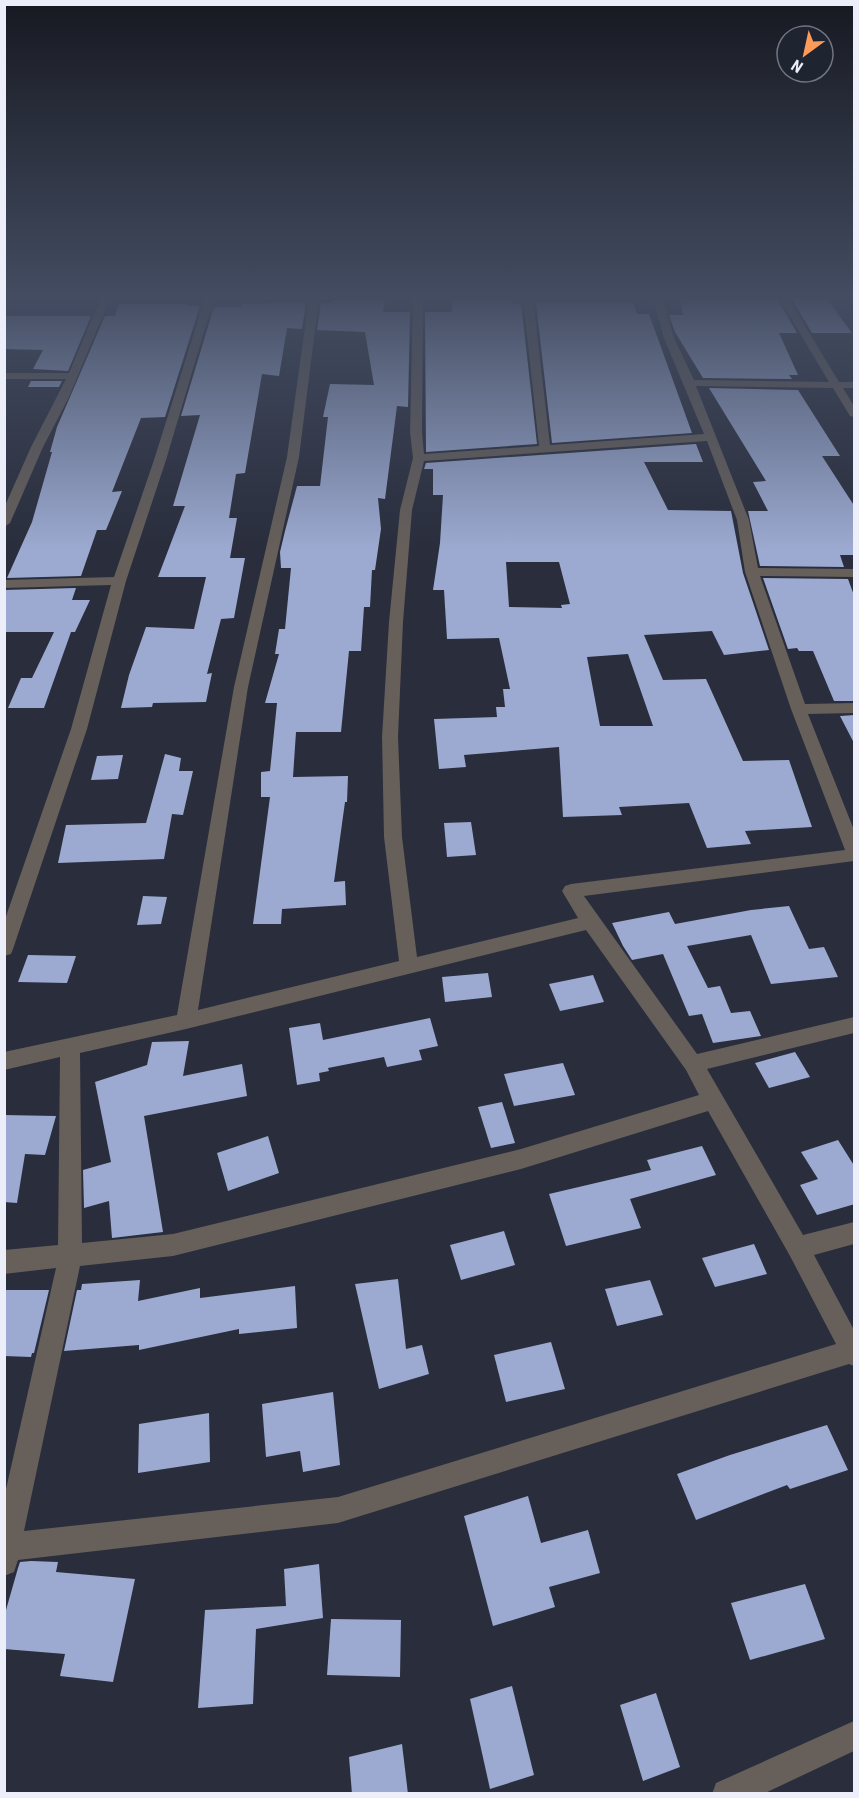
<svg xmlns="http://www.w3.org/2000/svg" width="859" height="1798" viewBox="0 0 859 1798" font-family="'Roboto Condensed',sans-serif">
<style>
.building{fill:#9caad1;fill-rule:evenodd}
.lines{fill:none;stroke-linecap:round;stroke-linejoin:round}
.minor{fill:#665f5a;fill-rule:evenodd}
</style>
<rect width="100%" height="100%" fill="#292d3c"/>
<g class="building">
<path d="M680,298h97l20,35h-18l19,42h-9l3,4 -89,-1 -28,-46 -6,-17h14z"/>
<path d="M791,298h35l26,35h-40z"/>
<path d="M332,300h53l-2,12h27l-2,95 -11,-1 -12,93 -7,-1 3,31 -6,41h-3l-2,37h-6l-3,44h-12l-8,81h-45l-3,45 55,-1 -1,26h-2l-11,80 11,-1 1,24 -64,4 -1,15h-28l17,-127h-9v-25l9,-1 7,-68h-12l14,-49h-4l4,-25h6l6,-61h-10l-1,-16 5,-21 12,-45h23l8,-69h-5l7,-33 44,1 -9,-53 -48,-2 4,-27h10z"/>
<path d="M452,300h60v4l9,-1 16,141 -111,8 -1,-140h27z"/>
<path d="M633,302l4,12h12l43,119 -140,10 -16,-140z"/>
<path d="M276,303h30l-4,26 -15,-1 -8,48 -17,-2 -17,99 -9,1 -7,44h8l-7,40h15l-11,60 -13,1 -14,55 5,-1 -6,29 -53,1 -1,4 -31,1 8,-33 17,-48 48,2 12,-52h-48l27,-71h-12l27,-91 -19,1 33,-109h27l1,-3z"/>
<path d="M119,304h70l-1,2h12l-35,111 -24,1 -29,74 10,-1 -16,39h-9l-16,46 -74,2 25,-56 20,-70h-2l7,-25 48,-111h10z"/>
<path d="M4,316h87l-23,55 -35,-2 10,-19 -39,-1z"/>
<path d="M31,381h31l-3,6h-31z"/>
<path d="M709,388l89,2 42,66h-18l33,51v48h-15l4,12 -84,-1 -12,-55h20l-15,-29 13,-1z"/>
<path d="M696,444l7,18h-59l24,48 63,1 12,62 26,77 -45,5 -12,-24 -68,4 19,45 43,-1 37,82 46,-1 23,67 -67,4 6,13 -44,4 -18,-45 -70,4 3,8 -59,2 -4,-70 -95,8 2,12 -27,2 -5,-50 63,-2 -1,-10h9l-2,-18h7l-11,-51 -52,1 -3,-49h-11l7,-47 3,-48h-10v-26h-9l2,-6zM506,562h53l11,42 -9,1 1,3 -53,-1zM628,654l25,72h-53l-13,-69z"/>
<path d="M763,578l85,1 7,19v103h-21l-21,-50h-14l-2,-3 -9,1z"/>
<path d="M76,588l-4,12h18l-15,32h-4l-27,76h-36l13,-30h11l22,-46h-50v-42z"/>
<path d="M855,715v30l-15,-29z"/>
<path d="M165,754l16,4 -2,13h14l-10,44 -11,-1 -8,45 -106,4 8,-38 80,-2z"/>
<path d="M123,755l-5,24 -27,1 6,-24z"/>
<path d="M471,822l5,33 -29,2 -3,-34z"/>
<path d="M143,896l24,1 -6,27 -24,1z"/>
<path d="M789,906l20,43 15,-2 14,30 -67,7 -20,-49 -64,11 21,42 12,-2 11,27 19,-2 11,25 -48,7 -11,-29 -13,2 -26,-62 -31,6 -9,-14 -11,-23 57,-11 6,12 76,-14z"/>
<path d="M28,955l48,1 -9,27 -49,-1z"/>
<path d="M488,973l4,24 -47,5 -3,-25z"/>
<path d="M593,975l11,27 -44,9 -11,-27z"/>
<path d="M430,1018l8,28 -19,4 3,10 -35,7 -3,-10 -56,11 1,3 -10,2 1,8 -23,4 -8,-57 31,-5 3,17z"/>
<path d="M189,1041l-6,35 59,-12 5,32 -103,20 19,116 -51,6 -3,-37 -25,7 -1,-38 28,-8 -16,-80 52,-17 5,-23z"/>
<path d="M795,1052l15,25 -41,11 -14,-25z"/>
<path d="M563,1063l12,32 -61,11 -10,-32z"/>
<path d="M502,1102l13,41 -24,5 -13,-41z"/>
<path d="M4,1115l52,1 -11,39 -20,-1 -8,49 -13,-1z"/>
<path d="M268,1136l11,37 -51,18 -11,-38z"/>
<path d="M838,1140l17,27v37l-38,11 -17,-30 18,-6 -17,-27z"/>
<path d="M702,1146l14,29 -86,24 11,29 -75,18 -17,-52 102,-24 -4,-10z"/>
<path d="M504,1231l11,34 -54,15 -11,-35z"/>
<path d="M754,1244l13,30 -52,13 -13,-29z"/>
<path d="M398,1279l8,70 16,-4 7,29 -50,15 -24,-105z"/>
<path d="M140,1280l-2,21 62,-13v10l95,-12 2,42 -58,6v-5l-100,21v-5l-75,6 13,-61h4l1,-6z"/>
<path d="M650,1280l13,35 -46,11 -12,-37z"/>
<path d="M4,1290h45l-15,63h-2l-1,4 -27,-1z"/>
<path d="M551,1342l14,47 -59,13 -12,-47z"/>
<path d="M333,1392l7,73 -37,7 -3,-21 -34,6 -4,-53z"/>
<path d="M209,1413l1,49 -72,11 1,-49z"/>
<path d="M827,1425l21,45 -58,19 -3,-4 -91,35 -19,-46 53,-19z"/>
<path d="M528,1496l13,47 47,-13 12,43 -51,14 6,20 -62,19 -29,-110z"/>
<path d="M31,1561l27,1 -2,10 79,7 -22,103 -53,-6 5,-22 -61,-5v-32l14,-49 2,-6z"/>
<path d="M319,1564l4,54 -67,11 -3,75 -55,4 7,-98 81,-4 -2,-37z"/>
<path d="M805,1584l20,55 -75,21 -19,-57z"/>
<path d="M331,1619l70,1 -1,57 -73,-2z"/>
<path d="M512,1686l22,89 -44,14 -20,-90z"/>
<path d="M656,1693l24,74 -37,14 -23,-76z"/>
<path d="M402,1744l6,50h-56l-3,-37z"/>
</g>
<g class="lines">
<g class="minor">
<path d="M101,298h9l-41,99 -26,50 -33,76 -6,4v-19l27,-61 35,-68h-62v-6h65z"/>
<path d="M205,298h9l-48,162 -40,121 -39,148 -74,220 -2,5 -7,2v-34l67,-193 40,-144 -107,3v-8l110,-3 40,-117z"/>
<path d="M309,298h10l-20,159 -51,230 -50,323 201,-49 -15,-124 -2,-100 7,-115 11,-112 13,-52 -3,-26 3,-134h10l-1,134 2,22 115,-8 -16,-148h10l17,147 154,-11 -40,-96 -11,-40h9l12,40 20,42 135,2 -50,-84h9l51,84h15v6h-11l11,18v11l-4,-1 -17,-28 -137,-2 53,134 9,48 96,1v8l-94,-1 45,128 49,-1v10l-46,1 46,116v31l-270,35 113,158 157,-37v16l-147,36 96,166 51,-13v22l-40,11 40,75v36l-5,-2 -511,159 -320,37 -4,12 -10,4v-78l52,-230 -52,6v-24l54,-5 2,-188 -56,13v-18l173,-37 57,-328 53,-230zM707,441l30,79 8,52 46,137 54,141 -274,34 -6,2 -3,5 16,27 -161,39 -15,-120 -4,-100 5,-115 9,-112 12,-49zM586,930l100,140 13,25 -178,54 -348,85 -91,9 -2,-190 106,-24zM708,1111l82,145 46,88 -498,153 -314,34 56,-265 93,-10 348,-87z"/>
<path d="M854,1721v30l-91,43h-51l4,-11z"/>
</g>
</g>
<linearGradient id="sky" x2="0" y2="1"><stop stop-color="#171921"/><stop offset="0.54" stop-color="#434c61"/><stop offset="1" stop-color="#434c61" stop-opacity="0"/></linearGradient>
<rect width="859" height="550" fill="url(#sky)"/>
<rect width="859" height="1798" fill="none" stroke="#eceff9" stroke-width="12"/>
<g transform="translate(805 54) rotate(213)"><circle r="28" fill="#1f2431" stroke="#717581" stroke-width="1.5"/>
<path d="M0-4.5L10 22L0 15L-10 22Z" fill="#fe9b59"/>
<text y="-9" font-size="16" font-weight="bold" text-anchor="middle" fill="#eceff9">N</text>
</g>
</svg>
